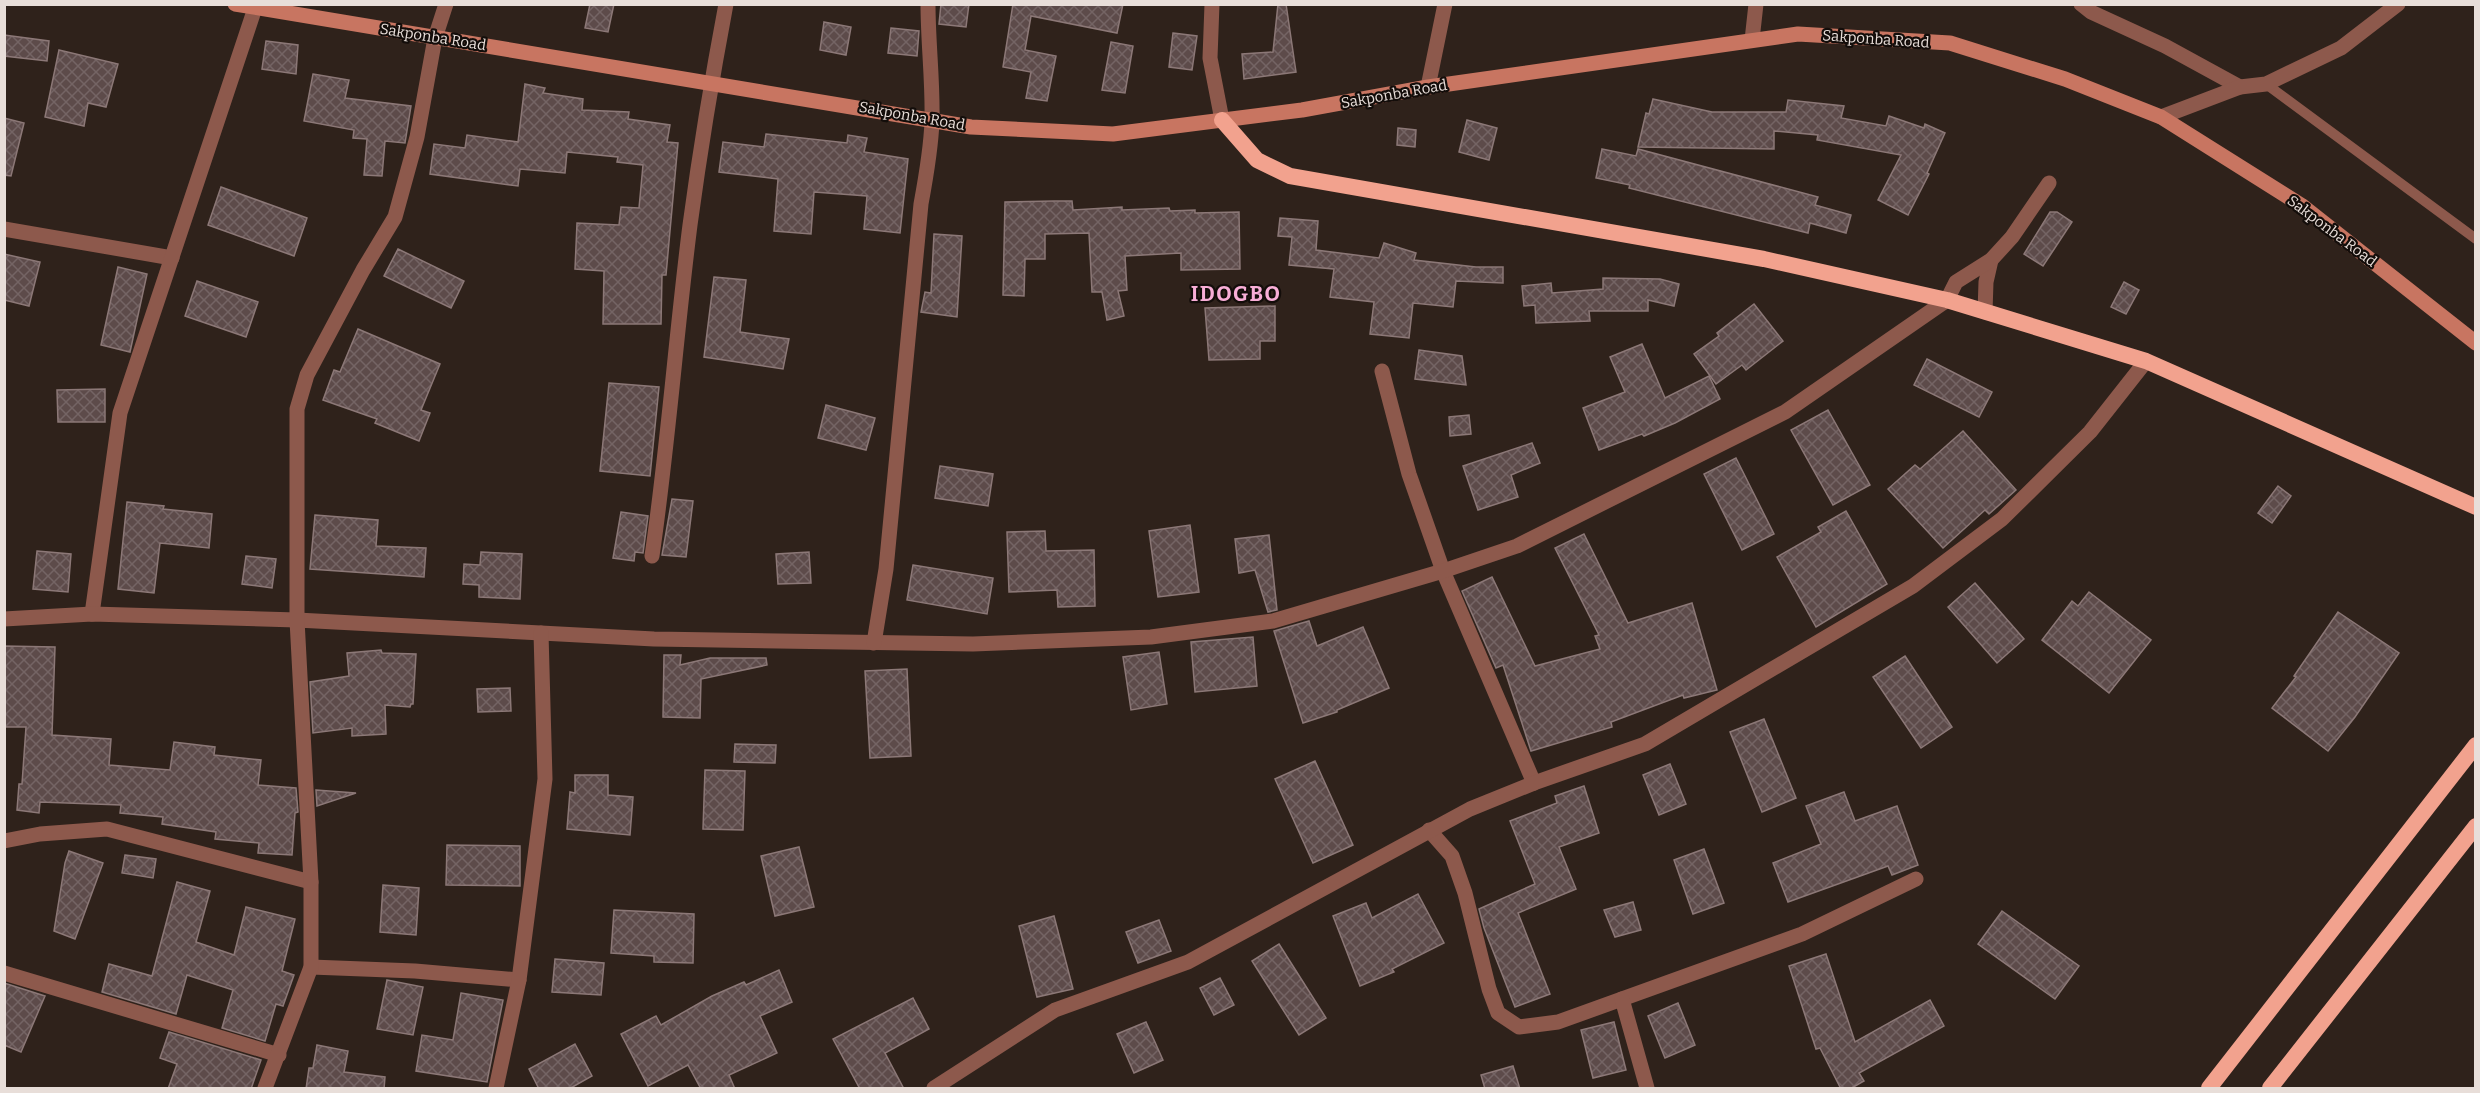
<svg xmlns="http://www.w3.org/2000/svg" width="2480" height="1093" viewBox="0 0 2480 1093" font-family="Bitter,serif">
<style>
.building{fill:url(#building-cross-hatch);stroke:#8c7877;stroke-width:1.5}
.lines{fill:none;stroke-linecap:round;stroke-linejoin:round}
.service{stroke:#8d594c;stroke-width:10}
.minor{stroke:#8d594c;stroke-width:15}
.secondary{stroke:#c87561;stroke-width:15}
.trunk{stroke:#f2a28e;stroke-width:16}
.labels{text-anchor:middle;stroke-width:4.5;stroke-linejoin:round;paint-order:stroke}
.street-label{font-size:15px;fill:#e8ded9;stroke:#130d0a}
.district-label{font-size:21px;font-weight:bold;letter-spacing:1.5px;fill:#f8aed7;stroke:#130d0a}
</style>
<defs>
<pattern id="building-cross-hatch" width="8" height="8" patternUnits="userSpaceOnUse" patternTransform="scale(1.5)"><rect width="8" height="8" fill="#5d4b4a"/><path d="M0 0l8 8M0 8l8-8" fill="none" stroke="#746464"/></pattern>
</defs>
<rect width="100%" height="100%" fill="#2f221b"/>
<g class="building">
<path d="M590,4h24l-6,28 -23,-4z"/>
<path d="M941,4h28l-3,23 -27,-3z"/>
<path d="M1013,4h110l-6,29 -86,-17 -6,34 31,6 -9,45 -21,-3 5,-26 -28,-5z"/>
<path d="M1278,4h8l10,68 -52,7 -2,-25 31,-2z"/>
<path d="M824,22l27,5 -5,28 -26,-5z"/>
<path d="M891,28l28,3 -2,25 -29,-3z"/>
<path d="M1173,33l24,3 -5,34 -23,-3z"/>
<path d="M4,35l45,6 -2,20 -43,-5z"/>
<path d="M266,41l32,4 -2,29 -34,-5z"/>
<path d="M1111,42l22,4 -8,47 -23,-3z"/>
<path d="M59,50l59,14 -12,43 -18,-4 -4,23 -39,-9z"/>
<path d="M313,74l36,6 -4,18 66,8 -6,37 -20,-2 -3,35 -18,-1 3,-36 -14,-1 1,-8 -50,-9z"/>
<path d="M525,84l20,4 -2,5 40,6 -1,11 47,2 -1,7 42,6 -3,17 11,1 -12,132h-4l-1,49h-58l1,-53 -29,-2 2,-46 42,2 2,-18 18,1 4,-43 -26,-3 1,-5 -51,-5 -2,21 -45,-4 -2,17 -88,-12 4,-30 31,4 2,-13 51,7z"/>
<path d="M1653,99l59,13h74l2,-12 56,6 -3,12 45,8 3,-10 35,12 1,-4 20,9 -18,40 2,1 -21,41 -30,-15 23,-45 -84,-15 1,-5 -44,-4v18l-136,-2 8,-34 3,1z"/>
<path d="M4,118l20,5 -13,53 -7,-1z"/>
<path d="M1467,120l30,8 -8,32 -30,-8z"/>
<path d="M1398,128l18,2 -1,17 -18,-2z"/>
<path d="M766,134l81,9 1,-8 19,3 -3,14 44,7 -8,74 -36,-4 3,-33 -53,-4 -3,42 -37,-3 4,-52 -59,-7 4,-30 41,5z"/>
<path d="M1602,149l34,7 2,-7 180,48 -3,8 36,10 -5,18 -36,-10 -2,10 -179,-45 1,-3 -34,-7z"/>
<path d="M221,187l86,31 -13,38 -86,-31z"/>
<path d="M1054,201h18l1,9 49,-3v3l47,-2 1,3 25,-1v3l44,-1 1,57 -59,1v-17l-56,3 2,34 -9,1 6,25 -17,4 -5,-28h-10l-3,-59 -44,1v25h-20l-1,37 -21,-1 2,-93z"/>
<path d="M2050,212h7l15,10 -29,44 -19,-12z"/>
<path d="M1280,218l38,3 -2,29 63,8 5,-15 32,10 -2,7 62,7h27v16l-47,-2 -3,26 -40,-4 -4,35 -39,-4 4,-32 -44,-5 4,-28 -45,-4 3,-28 -14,-1z"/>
<path d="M934,234l28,2 -5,81 -36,-5 4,-20 6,1z"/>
<path d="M398,249l66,32 -13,27 -67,-32z"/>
<path d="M4,254l36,8 -11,44 -25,-6z"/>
<path d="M118,267l29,7 -17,78 -29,-7z"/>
<path d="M714,277l32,3 -6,52 49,7 -6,30 -79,-12z"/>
<path d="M1603,278l57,1 19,5 -5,22 -26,-6v11h-59l1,10 -54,2 -1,-18 -11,1 -2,-20 29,-3 1,10 51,-4z"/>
<path d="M197,281l61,21 -12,35 -61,-21z"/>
<path d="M2124,282l15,8 -13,24 -15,-7z"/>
<path d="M1754,304l29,37 -37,29 -4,-5 -26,19 -22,-30 25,-18 -2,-3z"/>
<path d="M1275,306v35h-15v18l-51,1 -4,-52z"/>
<path d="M358,329l82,35 -19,46 9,3 -11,28 -44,-18 2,-4 -54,-19 11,-30 6,2z"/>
<path d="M1642,344l23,54 44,-22 11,23 -45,24 -31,13 -2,-2 -43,16 -16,-42 42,-16 -15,-35z"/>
<path d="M1419,350l43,6 4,29 -51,-6z"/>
<path d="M1927,359l65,33 -13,25 -65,-32z"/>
<path d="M609,383l50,4 -9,89 -50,-5z"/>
<path d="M105,389v33h-47l-1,-32z"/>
<path d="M826,405l49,13 -9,32 -48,-12z"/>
<path d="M1828,410l42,75 -37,20 -42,-75z"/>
<path d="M1469,415l2,19 -21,2 -1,-19z"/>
<path d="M1963,431l53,59 -27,24 -4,-4 -42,38 -55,-59 27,-24 5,4z"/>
<path d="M1532,443l8,20 -29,12 7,22 -40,13 -15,-44z"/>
<path d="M1736,458l38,76 -32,16 -38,-76z"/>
<path d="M940,466l53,8 -5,32 -53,-8z"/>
<path d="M2278,486l13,10 -19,27 -14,-10z"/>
<path d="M672,499l21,2 -7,56 -24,-2z"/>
<path d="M127,502l37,4 -1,3 49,5 -3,34 -49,-5 -6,50 -36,-4z"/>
<path d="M1846,511l41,73 -71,43 -39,-70 44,-25 -3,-5z"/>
<path d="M621,512l27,4 -5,37 -8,-1 -1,9 -21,-3z"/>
<path d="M315,515l63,5 -2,26 50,2 -2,29 -114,-8z"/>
<path d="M1190,525l9,67 -41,5 -9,-66z"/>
<path d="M1045,531l1,20 48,-1 1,56 -37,1 -1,-17 -48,2 -2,-60z"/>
<path d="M1584,534l44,89 64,-20 25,87 -33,8 -1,-3 -72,27 1,5 -81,24 -28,-86 -7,3 -34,-77 30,-14 43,89 65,-17 -5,-13 4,-1 -44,-87z"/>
<path d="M1269,535l8,75 -9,2 -13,-42 -16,3 -4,-34z"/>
<path d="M37,551l34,3 -3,38 -35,-3z"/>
<path d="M481,552l41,2 -2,45 -41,-2v-12l-16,-1 1,-20 16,1z"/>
<path d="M809,552l2,31 -33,1 -2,-30z"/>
<path d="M246,556l30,3 -4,29 -30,-4z"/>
<path d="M913,565l80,13 -6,36 -80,-14z"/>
<path d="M1975,583l49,56 -27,24 -49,-56z"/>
<path d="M2089,592l62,48 -42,53 -67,-53 30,-39 6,5z"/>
<path d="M2338,612l61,41 -44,64 -27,34 -56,-43 24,-31 -2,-1z"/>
<path d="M1309,621l8,25 46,-19 26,61 -52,22v2l-34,11 -29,-92z"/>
<path d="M1253,637l4,49 -62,6 -4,-50z"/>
<path d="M4,646l51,1 -3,88 59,4 -2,26 61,5 4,-28 41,5 -1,8 47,5 -3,25 38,3 2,24 -3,1 -3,42 -34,-2 1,-10 -44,-4 1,-7 -54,-8 1,-7 -43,-4 1,-8 -81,-3 -1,11 -22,-3 2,-26h3l4,-57h-22z"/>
<path d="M381,650l1,3 34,1 -3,50h-2l-1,3 -25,-2 1,29 -34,2v-8l-39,5 -3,-51 39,-6 -2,-23z"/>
<path d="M1159,652l8,52 -36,6 -8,-53z"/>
<path d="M664,655h17l-1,10 30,-7h56l1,7 -66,14 -1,39 -37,-1z"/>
<path d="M1905,656l47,71 -31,21 -48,-71z"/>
<path d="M907,669l4,87 -41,2 -5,-87z"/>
<path d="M510,688l1,23 -33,1 -1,-23z"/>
<path d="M1764,719l32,79 -34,14 -32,-80z"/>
<path d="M735,744l41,1 -1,18 -41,-1z"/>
<path d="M1315,761l38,84 -40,18 -38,-84z"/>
<path d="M1670,764l16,40 -27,11 -16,-40z"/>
<path d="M705,770l40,1 -2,59 -40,-1z"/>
<path d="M575,775h33v20l25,2 -3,38 -63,-6 3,-37 5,1z"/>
<path d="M1584,786l15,47 -40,14 17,42 -58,24 32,81 -35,13 -31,-79 -5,-19 56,-25 -25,-63 47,-18 -2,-7z"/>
<path d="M316,790l40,3 -39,13z"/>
<path d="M1844,792l11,29 42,-15 21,59 -26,10 -4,-9 -100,36 -15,-39 48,-19 -15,-38z"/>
<path d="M447,845l73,1v40l-74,-1z"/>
<path d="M799,847l15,60 -39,9 -14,-60z"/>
<path d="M1704,849l20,54 -31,11 -19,-54z"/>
<path d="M69,851l34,12 -28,76 -21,-8 11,-68z"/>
<path d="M125,855l31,4 -3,19 -31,-5z"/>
<path d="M177,882l33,9 -14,51 38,13 12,-48 49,12 -13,52 12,4 -11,31 -7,-2 -11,37 -43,-13 11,-38 -46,-15 -11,39 -74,-22 7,-28 43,12z"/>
<path d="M383,885l36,3 -3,47 -36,-3z"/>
<path d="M1418,894l26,49 -52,26 2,3 -34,14 -27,-70 33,-13 6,15z"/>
<path d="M1633,902l8,28 -26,7 -11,-27z"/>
<path d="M614,910l80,4 -1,49 -39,-1v-6l-43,-3z"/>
<path d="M2002,911l77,55 -24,33 -77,-55z"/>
<path d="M1054,916l19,73 -36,8 -18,-71z"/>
<path d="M1159,920l12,31 -33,12 -12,-31z"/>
<path d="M1279,944l47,74 -27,17 -47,-74z"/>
<path d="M1826,954l29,88 75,-42 14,26 -85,47 5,8 -14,8h-9l-21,-41 -4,1 -27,-83z"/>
<path d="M555,959l49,4 -3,32 -49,-3z"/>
<path d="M779,970l13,32 -32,14 17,37 -48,22 6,14h-34l-13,-24 -40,21 -27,-52 35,-18 5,9 51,-29 32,-14 2,3z"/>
<path d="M1220,978l14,27 -20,10 -14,-27z"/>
<path d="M387,980l36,7 -10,48 -36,-6z"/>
<path d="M4,983l41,13 -24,56 -17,-7z"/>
<path d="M461,993l42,7 -16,82 -71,-11 6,-36 31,5z"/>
<path d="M913,998l16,31 -44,24 19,36h-44l-27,-50z"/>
<path d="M1678,1003l17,42 -30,13 -17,-42z"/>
<path d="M1146,1022l17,38 -29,13 -17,-39z"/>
<path d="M1614,1022l12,48 -33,8 -12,-48z"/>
<path d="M169,1032l92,28 -10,29h-83l9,-25 -17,-6z"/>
<path d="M575,1044l17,32 -23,13h-30l-10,-20z"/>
<path d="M317,1045l31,6 -4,21 41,5 -1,12h-78l3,-21h4z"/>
<path d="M1513,1066l7,23h-35l-4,-14z"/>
</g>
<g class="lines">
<path class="service" d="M2266,84l210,155"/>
<g class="minor">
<path d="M1212,4l-2,54 12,62"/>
<path d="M2081,4l10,8 74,34 75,41"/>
<path d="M1752,40l4,-36"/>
<path d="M1428,87l17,-83"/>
<path d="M2161,117l79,-30 26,-3 75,-36 57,-44"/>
<path d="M4,229l168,29"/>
<path d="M1985,312l1,-30 5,-22"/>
<path d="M1382,371l27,103 34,97 91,212"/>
<path d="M652,556c16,-110 24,-221 38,-331 10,-74 22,-147 36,-221"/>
<path d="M92,614l28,-201 135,-405"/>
<path d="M4,619l88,-5 205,6 357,19 319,5 178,-7 122,-16 170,-50 74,-25 268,-134 162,-112 9,-18 35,-22 21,-23 37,-54"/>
<path d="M874,643l12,-74 35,-365c5,-27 10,-55 11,-83 1,-39 -4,-78 -4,-117"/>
<path d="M1429,830l23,26 13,37 24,96 9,24 21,14 39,-5 244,-88 114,-55"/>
<path d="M4,841l36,-7 67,-5 204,53"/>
<path d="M311,967l104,4 104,9"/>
<path d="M4,973l275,82"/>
<path d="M1622,999l25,89"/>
<path d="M265,1088l46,-121v-85l-14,-262v-211l10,-34 56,-105 32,-53 22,-80 18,-99 11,-34"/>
<path d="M496,1088l23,-108 26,-201 -4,-146"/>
<path d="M934,1088l121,-78 133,-48 282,-153 64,-26 111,-39 268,-158 89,-67 88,-87 56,-71"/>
</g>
<path class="secondary" d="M235,4l736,123 142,7 189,-24 126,-23 370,-53 152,9 115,36 96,38 140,88 175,138"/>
<g class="trunk">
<path d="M1222,120l35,40 33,16 474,83 183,41 199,61 330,146"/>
<path d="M2209,1088l267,-343"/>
<path d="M2270,1088l206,-262"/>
</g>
</g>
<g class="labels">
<g class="street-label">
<text transform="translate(433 37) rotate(9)" y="5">Sakponba Road</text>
<text transform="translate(1876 39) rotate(4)" y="5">Sakponba Road</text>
<text transform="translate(1394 94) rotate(-10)" y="5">Sakponba Road</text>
<text transform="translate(912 116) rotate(10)" y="5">Sakponba Road</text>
<text transform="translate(2332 231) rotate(37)" y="5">Sakponba Road</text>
</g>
<g class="district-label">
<text x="1236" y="301">IDOGBO</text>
</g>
</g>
<rect width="2480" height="1093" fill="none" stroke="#e8ded9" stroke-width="12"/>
</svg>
